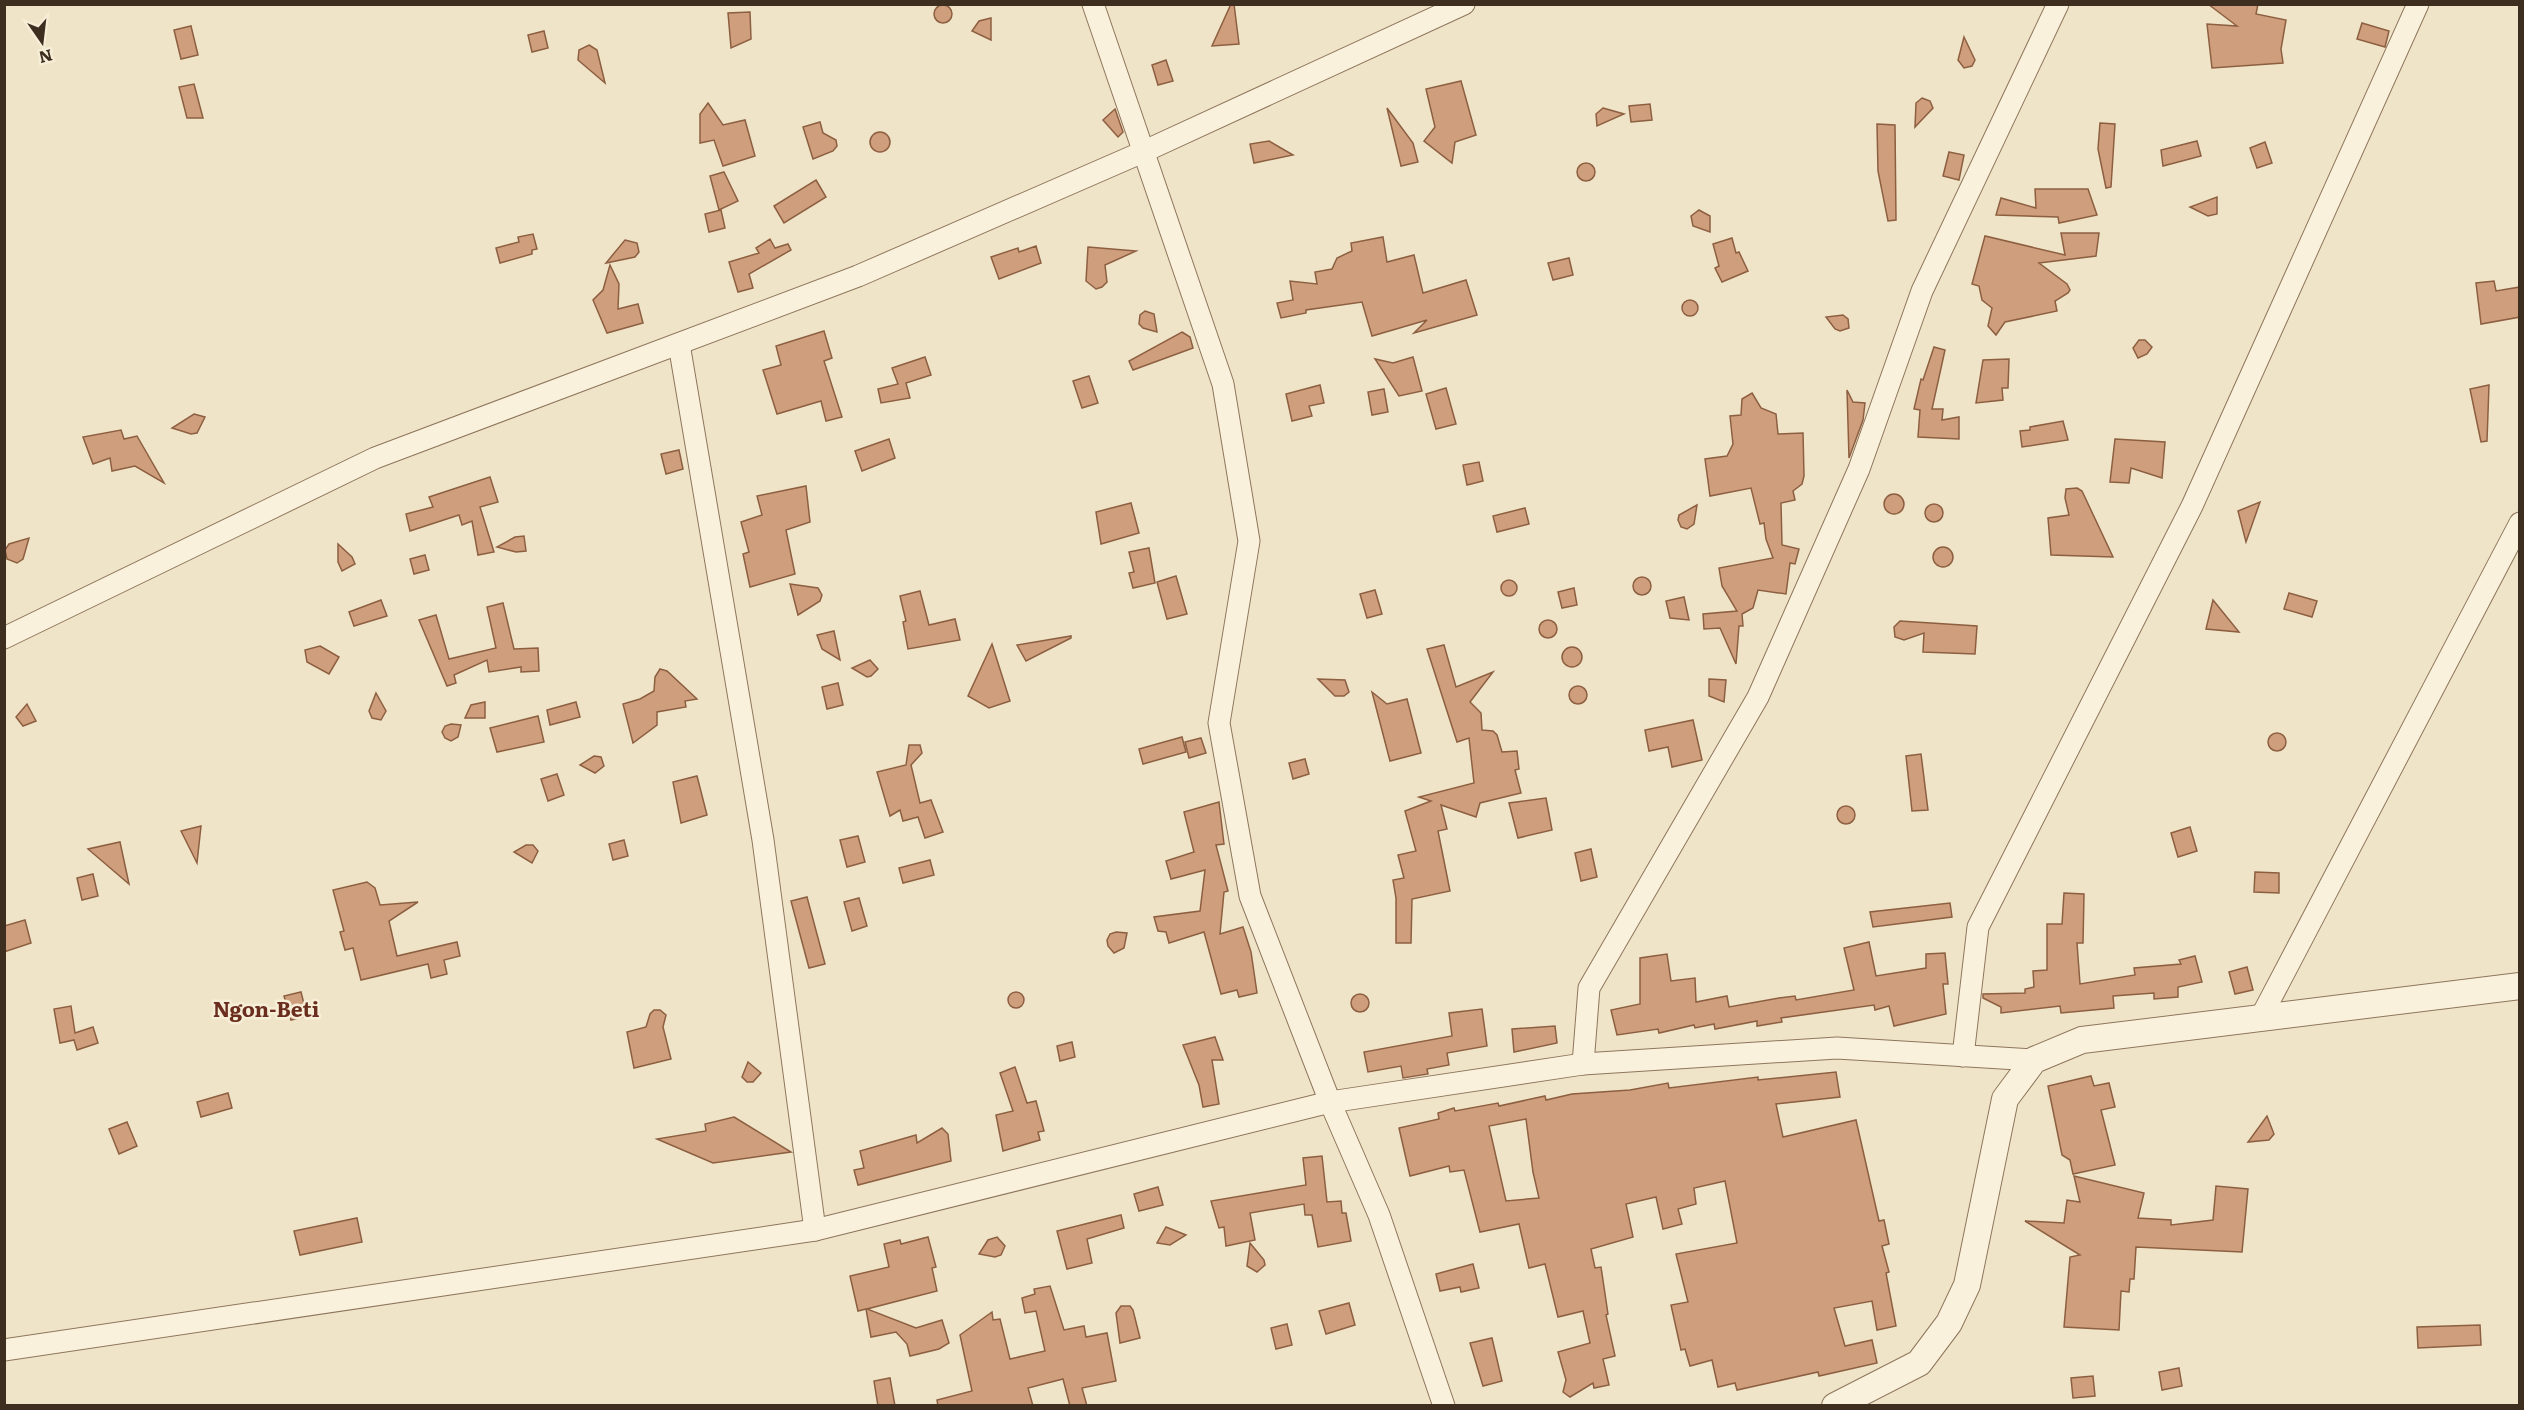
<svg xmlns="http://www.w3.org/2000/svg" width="2524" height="1410" viewBox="0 0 2524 1410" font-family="Literata,serif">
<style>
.building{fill:#cf9f7d;stroke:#8d5f41;stroke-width:1.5;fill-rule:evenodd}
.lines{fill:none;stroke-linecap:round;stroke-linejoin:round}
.minor-casing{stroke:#8d765c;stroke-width:23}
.tertiary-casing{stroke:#8d765c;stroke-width:28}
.minor{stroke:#faf1dc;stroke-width:21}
.tertiary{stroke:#faf1dc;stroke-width:26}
.labels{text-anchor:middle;stroke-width:5;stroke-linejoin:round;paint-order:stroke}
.quarter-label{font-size:21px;font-weight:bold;fill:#6b2e1e;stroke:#f7eed8}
</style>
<rect width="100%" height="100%" fill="#f0e4c8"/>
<g class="building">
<path d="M1231,4h3l5,40 -27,2z"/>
<path d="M2208,4h50l-2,10 30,6 -5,29 2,14 -71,5 -5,-44 30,2z"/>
<circle cx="943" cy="14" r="9"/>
<path d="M750,12l1,27 -20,9 -3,-35z"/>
<path d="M991,18v22l-19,-9 7,-10z"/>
<path d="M2362,23l27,8 -4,16 -28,-8z"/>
<path d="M191,26l7,29 -17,4 -7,-29z"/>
<path d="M544,31l4,17 -16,4 -4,-17z"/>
<path d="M1964,37l11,23 -3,6 -8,2 -6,-8z"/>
<path d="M589,45l8,5 8,33 -27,-23 1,-10z"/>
<path d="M1166,60l7,21 -15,4 -6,-20z"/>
<path d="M1461,81l15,54 -21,7 -3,21 -28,-22 11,-14 -9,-38z"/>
<path d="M194,84l9,34h-16l-8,-31z"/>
<path d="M1922,98l8,3 3,7 -18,19 1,-24z"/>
<path d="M708,103l15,22 22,-5 10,36 -32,10 -9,-26 -14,3v-29z"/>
<path d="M1650,104l2,16 -21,2 -2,-16z"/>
<path d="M1387,108l26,35 5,19 -17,4z"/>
<path d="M1603,108l21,6 -27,12 -1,-12z"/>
<path d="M1115,109l8,23 -5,5 -15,-17z"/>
<path d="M820,122l3,11 13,7 1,6 -4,5 -20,8 -10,-32z"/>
<path d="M2100,123l15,1 -4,63 -5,1 -8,-39z"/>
<path d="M1877,124l18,1 1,95 -8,1 -10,-50z"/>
<circle cx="880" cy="142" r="10"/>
<path d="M1269,141l24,14 -39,8 -4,-19z"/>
<path d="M2197,141l4,15 -38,10 -2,-16z"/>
<path d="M2265,142l7,21 -15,5 -7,-20z"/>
<path d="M1949,152l15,3 -5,25 -16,-4z"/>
<circle cx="1586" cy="172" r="9"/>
<path d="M724,172l14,29 -19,9 -9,-34z"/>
<path d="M816,180l10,17 -42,26 -10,-17z"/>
<path d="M2035,189h53l9,26 -38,8 -1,-6 -62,-2 5,-17 35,10z"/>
<path d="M2217,197v17l-9,2 -18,-9z"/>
<path d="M721,210l4,18 -16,4 -4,-18z"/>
<path d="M1699,210l11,6v16l-17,-6 -2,-10z"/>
<path d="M2061,233h38l-3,23 -57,7 28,21 3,6 -2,3 -13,8 2,10 -52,11 -9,13 -8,-9 4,-18 -10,-8 -3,-14 -7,-2 13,-48 80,19z"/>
<path d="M533,234l4,15 -5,1v4l-32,9 -4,-15 23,-6 -1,-5z"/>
<path d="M1383,237l4,25 27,-7 9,38 43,-13 11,35 -63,18 13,-13 -55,16 -10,-34 -56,8v3l-25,5 -4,-15 16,-3 -3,-19 27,3 -2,-12 17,-3 5,-11 15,-7 -1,-8z"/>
<path d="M1732,238l4,15 3,-1 9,19 -26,11 -7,-14 4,-2 -6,-22z"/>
<path d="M770,239l5,9 13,-4 3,6 -42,24 4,14 -15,4 -9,-30 30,-9 -3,-5z"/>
<path d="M625,240l12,3 2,9 -4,5 -29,6z"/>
<path d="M1036,246l5,17 -42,16 -8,-22 27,-9 1,4z"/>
<path d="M1088,247l48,4 -31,14 2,17 -5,5 -6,2 -10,-8z"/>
<path d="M1569,258l4,17 -20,5 -5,-17z"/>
<path d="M610,265l9,19 -1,25 20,-5 5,19 -36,10 -14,-33 10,-10z"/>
<path d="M2494,281l2,10 24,-4v30l-39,7 -5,-41z"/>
<circle cx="1690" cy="308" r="8"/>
<path d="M1145,311l9,3 3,18 -14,-4 -4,-4 1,-9z"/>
<path d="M1843,315l5,4 1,9 -9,3 -5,-2 -9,-12z"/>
<path d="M824,331l8,27 -8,3 18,56 -16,4 -5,-20 -44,13 -14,-44 18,-5 -5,-19z"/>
<path d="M1182,332l8,5 3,11 -60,22 -4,-9z"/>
<path d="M2139,340h6l7,7 -5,7 -9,4 -5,-10z"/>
<path d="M1934,347l11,3 -13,59h11l-1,11 17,-3v22l-41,-2 2,-27 -6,-1 7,-30 2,1z"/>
<path d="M925,357l6,18 -25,8 4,15 -29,5 -3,-14 20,-5 -6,-16z"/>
<path d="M1413,357l9,34 -23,5 -24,-37 18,4z"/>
<path d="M2009,359l-1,29h-6l1,12 -27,3 7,-43z"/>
<path d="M1089,376l9,27 -16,5 -9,-27z"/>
<path d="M1320,385l4,18 -15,3 3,10 -20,5 -6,-27z"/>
<path d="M2489,385l-2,56 -6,1 -11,-53z"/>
<path d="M1446,388l10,36 -20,5 -10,-35z"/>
<path d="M1384,389l4,23 -16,3 -4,-23z"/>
<path d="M1847,390l6,12 12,1 -2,17 -14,38z"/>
<path d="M1752,393l9,15 15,6 2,20 25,-1 1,43 -2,8 -9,7 2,9 -14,3 1,42 17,4 -4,15 -5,-1 -4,31 -28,-4 -5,18 -11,6 1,12h-4l-3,38 -16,-36 -16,1 -1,-15 34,-3 -15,-25 -3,-18 54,-10 -7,-19 -2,-16 -4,1 -9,-36 -41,8 -5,-37 22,-3 6,-12 -3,-28 11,-1 1,-16z"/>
<path d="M194,414l11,3 -8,16 -6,1 -19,-6z"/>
<path d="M2063,421l5,19 -46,7 -2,-16 10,-1v-3z"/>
<path d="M121,430l3,9 13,-3 27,47 -29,-17 -23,5 -2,-13 -17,6 -10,-27z"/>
<path d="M889,439l6,19 -33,13 -7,-20z"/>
<path d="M2115,439l50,3 -3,36 -31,-10 -2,15 -19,-1z"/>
<path d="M679,450l4,19 -17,5 -5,-20z"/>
<path d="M1479,462l4,19 -16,4 -4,-20z"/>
<path d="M490,477l8,25 -18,5 14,45 -16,3 -6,-34 -10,4 -3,-10 -49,16 -4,-17 27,-7 -4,-10z"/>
<path d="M806,486l4,36 -24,8 9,44 -45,13 -7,-33 6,-2 -8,-30 21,-7 -5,-19z"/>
<path d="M2077,488l5,3 31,66 -62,-2 -3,-37 21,-3 -4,-17 1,-9z"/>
<circle cx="1894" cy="504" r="10"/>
<path d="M2260,502l-14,40 -8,-31z"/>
<path d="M1131,503l8,30 -38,11 -5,-32z"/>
<circle cx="1934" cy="513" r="9"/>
<path d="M1697,505l-3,19 -7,5 -6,-2 -3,-7 1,-5z"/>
<path d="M1525,508l4,16 -32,8 -4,-16z"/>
<path d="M524,536l2,15 -10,1 -19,-5 18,-10z"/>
<path d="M29,538l-6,21 -6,4 -10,-4 -2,-9 4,-6z"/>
<path d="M338,544l14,13 3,7 -13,7 -4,-9z"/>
<circle cx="1943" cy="557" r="10"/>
<path d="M1149,548l6,35 -22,5 -4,-15 5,-1 -5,-20z"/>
<path d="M425,555l4,15 -15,4 -4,-15z"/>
<path d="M1176,576l11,38 -20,5 -10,-37z"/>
<circle cx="1642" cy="586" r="9"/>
<circle cx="1509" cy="588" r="8"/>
<path d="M790,584l28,4 4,7 -2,6 -22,14z"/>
<path d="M1574,588l3,17 -15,3 -4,-16z"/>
<path d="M1375,590l7,24 -15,4 -7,-24z"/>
<path d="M920,591l9,34 26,-6 5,21 -52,9 -5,-27 3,-1 -6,-25z"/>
<path d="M2289,593l28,8 -5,16 -28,-8z"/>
<path d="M1684,597l5,23 -19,-2 -4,-17z"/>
<path d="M381,600l6,16 -33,10 -5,-14z"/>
<path d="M2213,600l26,32 -33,-3z"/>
<path d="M503,603l11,46 24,-1 1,23 -18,1v-5l-32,5 -2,-12 -33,15 2,8 -9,3 -28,-66 17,-5 13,44 47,-11 -9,-41z"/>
<circle cx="1548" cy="629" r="9"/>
<path d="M1900,621l77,5 -2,28 -52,-2 1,-19 -20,7 -9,-3 -1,-10z"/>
<path d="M834,631l6,29 -18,-11 -5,-14z"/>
<path d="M1071,636v2l-45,23 -9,-16z"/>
<path d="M992,644l18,57 -21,7 -21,-12z"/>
<path d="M1444,645l12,42 37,-15 -23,30 11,11 1,17 11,1 4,4 5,17 15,-1 2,18 -4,1 6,23 -41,10 -4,14 -35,-12 6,24 -9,2 12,60 -38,8 -1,44h-15v-45l-3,-18 11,-2 -6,-23 18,-4 -11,-40 26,-10 -12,-4 55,-14 -5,-45 -12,4 -30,-93z"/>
<path d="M320,646l19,11 -10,17 -22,-12 -2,-12z"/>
<circle cx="1572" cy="657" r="10"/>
<path d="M870,660l8,9 -7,7 -4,1 -15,-9z"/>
<path d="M660,669l7,2 30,28 -12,2 1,6 -29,5v13l-24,18 -10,-39 17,-5 14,-8 1,-14z"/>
<path d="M1318,679l27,1 4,12 -5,4h-9z"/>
<path d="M1709,679l17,1 -2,22 -15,-6z"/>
<path d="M838,683l5,22 -16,4 -5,-22z"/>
<circle cx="1578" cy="695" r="9"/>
<path d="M1372,692l15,12 20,-5 14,54 -31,8z"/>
<path d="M376,693l10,18 -5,9 -9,-2 -3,-7z"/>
<path d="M485,702v16h-20l6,-13z"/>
<path d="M576,702l4,15 -30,8 -3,-15z"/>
<path d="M27,704l9,17 -13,5 -7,-9z"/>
<path d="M538,716l6,26 -47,10 -7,-24z"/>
<path d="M1693,720l9,40 -30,7 -4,-20 -19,4 -4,-21z"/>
<path d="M451,724l10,1 -3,12 -7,4 -6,-3 -3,-6 3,-6z"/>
<circle cx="2277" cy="742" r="9"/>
<path d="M1182,737l4,15 -43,12 -4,-15z"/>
<path d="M1201,738l5,15 -17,5 -4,-16z"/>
<path d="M909,745h11l2,8 -11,12 9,38 11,-3 12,32 -18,6 -7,-21 -15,4 -3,-11 -10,6 -13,-44 29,-7z"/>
<path d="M1921,754l7,56 -16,1 -6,-55z"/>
<path d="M594,756l7,1 3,9 -9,7 -15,-8z"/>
<path d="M1305,759l4,15 -16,5 -4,-16z"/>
<path d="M557,774l7,21 -16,6 -7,-22z"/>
<path d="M697,776l10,39 -26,8 -8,-41z"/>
<path d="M1546,798l6,32 -34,8 -9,-35z"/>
<path d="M1219,802l5,42 -8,1 12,46 -4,1 -4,42 23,-7 8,25 6,41 -18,4 -2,-7 -16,4 -17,-62 -35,11 -3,-11 -8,-1 -4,-14 46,-6 5,-41 -34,9 -5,-18 28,-9 -10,-40z"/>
<circle cx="1846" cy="815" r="9"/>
<path d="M201,826l-4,37 -16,-32z"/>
<path d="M2190,827l7,24 -19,6 -7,-24z"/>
<path d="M858,836l7,26 -18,5 -7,-27z"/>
<path d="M624,840l4,16 -15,4 -4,-16z"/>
<path d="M120,842l9,42 -41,-35z"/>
<path d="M526,845h7l5,6 -6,12 -18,-11z"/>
<path d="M1591,849l6,28 -16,4 -6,-28z"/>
<path d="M930,860l4,15 -31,8 -4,-15z"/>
<path d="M2255,872l24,1v20l-25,-1z"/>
<path d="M93,874l5,22 -16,4 -5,-22z"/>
<path d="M367,882l8,6 5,17 38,-3 -29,19 8,35 60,-14 3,14 -16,4 3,14 -16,4 -3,-14 -67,16 -8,-32 -8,2 -5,-18 4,-1 -11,-41z"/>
<path d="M2064,893l20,1 -1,49h-6l3,41 55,-9 -1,-7 47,-4 -2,-4 16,-4 7,26 -24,5v10l-24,2v-6l-41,3 1,12 -53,5 -1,-7 -59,7v-6l-18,-9v-4l42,-1v-4l9,-2 -1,-16 14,-1v-46h15z"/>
<path d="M807,897l18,67 -16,4 -18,-67z"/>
<path d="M859,898l8,28 -15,5 -8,-29z"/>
<path d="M1950,903l2,14 -79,10 -3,-15z"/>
<path d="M25,920l6,23 -27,9v-26z"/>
<path d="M1116,932l11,1 -3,15 -10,5 -6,-7 -1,-6 3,-6z"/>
<path d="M1869,942l7,34 50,-8v-14l19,-1 3,31h-5l3,30 -52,12 -5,-20 -14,4 -1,-5 -93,13 1,4 -25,4v-5l-42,8 -1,-5 -19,4 -1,-3 -35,8 -1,-4 -41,6 -6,-25 29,-6v-46l27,-4 4,27 24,-3 1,24 31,-6 2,11 50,-9 16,-2 1,4 58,-10 -10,-42z"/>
<path d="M2247,967l6,23 -18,4 -6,-22z"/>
<circle cx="1016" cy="1000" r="8"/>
<path d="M301,992l6,24 -16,4 -7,-24z"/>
<circle cx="1360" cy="1003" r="9"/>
<path d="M71,1006l4,27 18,-6 5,16 -21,7 -3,-10 -14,3 -6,-34z"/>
<path d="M1482,1009l5,37 -40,7 2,12 -22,4 1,5 -25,4 -2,-12 -33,6 -4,-20 88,-16 -3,-23z"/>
<path d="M654,1010h6l6,5 -3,12 8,32 -37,9 -7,-36 19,-5 4,-13z"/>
<path d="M1555,1026l2,17 -43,9 -2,-23z"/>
<path d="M1215,1037l8,23h-11l7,44 -16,3 -4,-22 -16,-40z"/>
<path d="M1072,1042l3,15 -15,4 -3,-15z"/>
<path d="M748,1062l13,11 -8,9h-6l-5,-5z"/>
<path d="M1015,1067l12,36 9,-2 8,30 -6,1 2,8 -37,11 -7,-36 17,-4 -13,-38z"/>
<path d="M1836,1072l4,25 -64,7 7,33 73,-17 23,101 5,-1 5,24 -7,2 7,26 -3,1 10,53 -19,4 -5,-29 -38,7 11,38 27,-6 5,23 -58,13 -1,-4 -81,18 -2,-7 -17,4 -6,-27 -22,6 -5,-17 -4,1 -10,-45 17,-3 -12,-48 61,-11 -12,-62 -31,7 2,16 -18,5 4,15 -19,5 -7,-32 -30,7 7,33 -42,12 4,19 6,-1 7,47 -2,1 9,41 -12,3 6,26 -15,3 -1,-5 -23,14 -7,-5 3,-12 -8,-28 32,-9 -7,-32 -25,6 -13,-53 -16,4 -10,-44 -39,8 -16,-62 -14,2 -1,-6 -39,10 -11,-48 40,-9 -1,-6 16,-5 1,3 43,-8 1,3 46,-10 1,4 26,-6 58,-4 38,-7 1,5 89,-11v3zM1526,1119l7,53 6,26 -33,3 -17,-75z"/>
<path d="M2091,1076l3,10 15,-3 6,24 -14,3 14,55 -42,9 -3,-14 -8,-5 -14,-69z"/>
<path d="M228,1093l4,15 -31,9 -4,-15z"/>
<path d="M2267,1116l7,18 -5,6 -21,2z"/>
<path d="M734,1117l57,35 -78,11 -56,-24 49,-8 -1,-7z"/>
<path d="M127,1122l10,24 -18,8 -10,-25z"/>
<path d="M942,1128l6,6 3,27 -93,24 -4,-15 10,-2 -4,-17 56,-16 1,8z"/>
<path d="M1322,1156l5,46 14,-1 1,12h4l5,28 -33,6 -6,-32h-7l-1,-11 -54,9 5,27 -29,6 -2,-19 -5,1 -8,-27 95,-16 -3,-27z"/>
<path d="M2074,1176l70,17 -6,25 33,2v5l42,-5 3,-34 32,3 -6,63 -106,-5 -2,32h-4l-1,13 -8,-1 -2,39 -55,-3 6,-70 10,-2 -55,-34 39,2 3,-23 13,2z"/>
<path d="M1158,1187l5,18 -24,6 -5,-17z"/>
<path d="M1121,1215l3,13 -37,11 5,24 -25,6 -10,-38z"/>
<path d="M357,1218l5,24 -62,13 -6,-24z"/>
<path d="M1166,1227l20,8 -16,10 -13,-2z"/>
<path d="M928,1237l8,30 -4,1 5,23 -70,18 49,19 26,-8 7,23 -10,6 -29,7 -3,-12 -11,-12 -25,5 -5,-28 -8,2 -8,-35 39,-9 -5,-23 16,-4 1,4z"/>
<path d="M997,1237l8,9 -4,9 -6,2 -16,-3 9,-14z"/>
<path d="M1250,1243l14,17 1,5 -8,7 -10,-6z"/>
<path d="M1473,1264l6,24 -18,4 -1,-5 -20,4 -4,-17z"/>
<path d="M1050,1286l14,44 20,-4 2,11 21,-4 9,48 -34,7 5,18h-17l-7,-27 -35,9 5,18h-95l-1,-6 35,-9 -12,-56 32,-23 1,8 7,-1 10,40 35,-8 -9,-40 -11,2 -3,-15 13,-4 -1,-5z"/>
<path d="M1349,1303l6,22 -29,9 -7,-23z"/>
<path d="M1121,1306h9l3,4 7,28 -20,5 -4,-30z"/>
<path d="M1287,1324l5,21 -16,4 -5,-21z"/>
<path d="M2480,1325l1,20 -63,3 -1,-21z"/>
<path d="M1492,1338l10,43 -19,5 -13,-43z"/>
<path d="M2179,1368l3,18 -20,4 -3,-18z"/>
<path d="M2093,1376l2,20 -22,2 -2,-20z"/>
<path d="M890,1378l5,28h-17l-4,-25z"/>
</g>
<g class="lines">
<defs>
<g id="minor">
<path d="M1093,4l130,380 26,157 -30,182 31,173 80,206 49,113 65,191"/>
<path d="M679,344l84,496 52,390"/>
<path d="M4,638l371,-180 483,-182 287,-125 319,-147"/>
<path d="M2261,1017l259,-494"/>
<path d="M1963,1056l15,-129 214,-421 226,-502"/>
<path d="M1583,1064l6,-76 169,-291 101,-228 63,-178 136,-287"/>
<path d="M4,1350l811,-120 515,-128 253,-38 254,-16 197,12"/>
</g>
<path id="tertiary" d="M1835,1406l84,-43 30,-40 18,-38 38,-186 29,-39 48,-20 438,-54"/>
</defs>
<use href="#minor" class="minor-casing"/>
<use href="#tertiary" class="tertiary-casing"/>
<use href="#minor" class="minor"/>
<use href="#tertiary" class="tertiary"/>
</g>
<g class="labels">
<g class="quarter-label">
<text x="266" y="1017">Ngon-Beti</text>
</g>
</g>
<rect width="2524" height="1410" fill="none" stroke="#3d2e20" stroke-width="12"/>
<g transform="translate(42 42) rotate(166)" stroke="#f7eed8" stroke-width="4.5" paint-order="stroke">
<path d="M0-4.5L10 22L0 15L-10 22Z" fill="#3d2e20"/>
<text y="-9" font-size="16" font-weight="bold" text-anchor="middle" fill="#3d2e20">N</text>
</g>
</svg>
